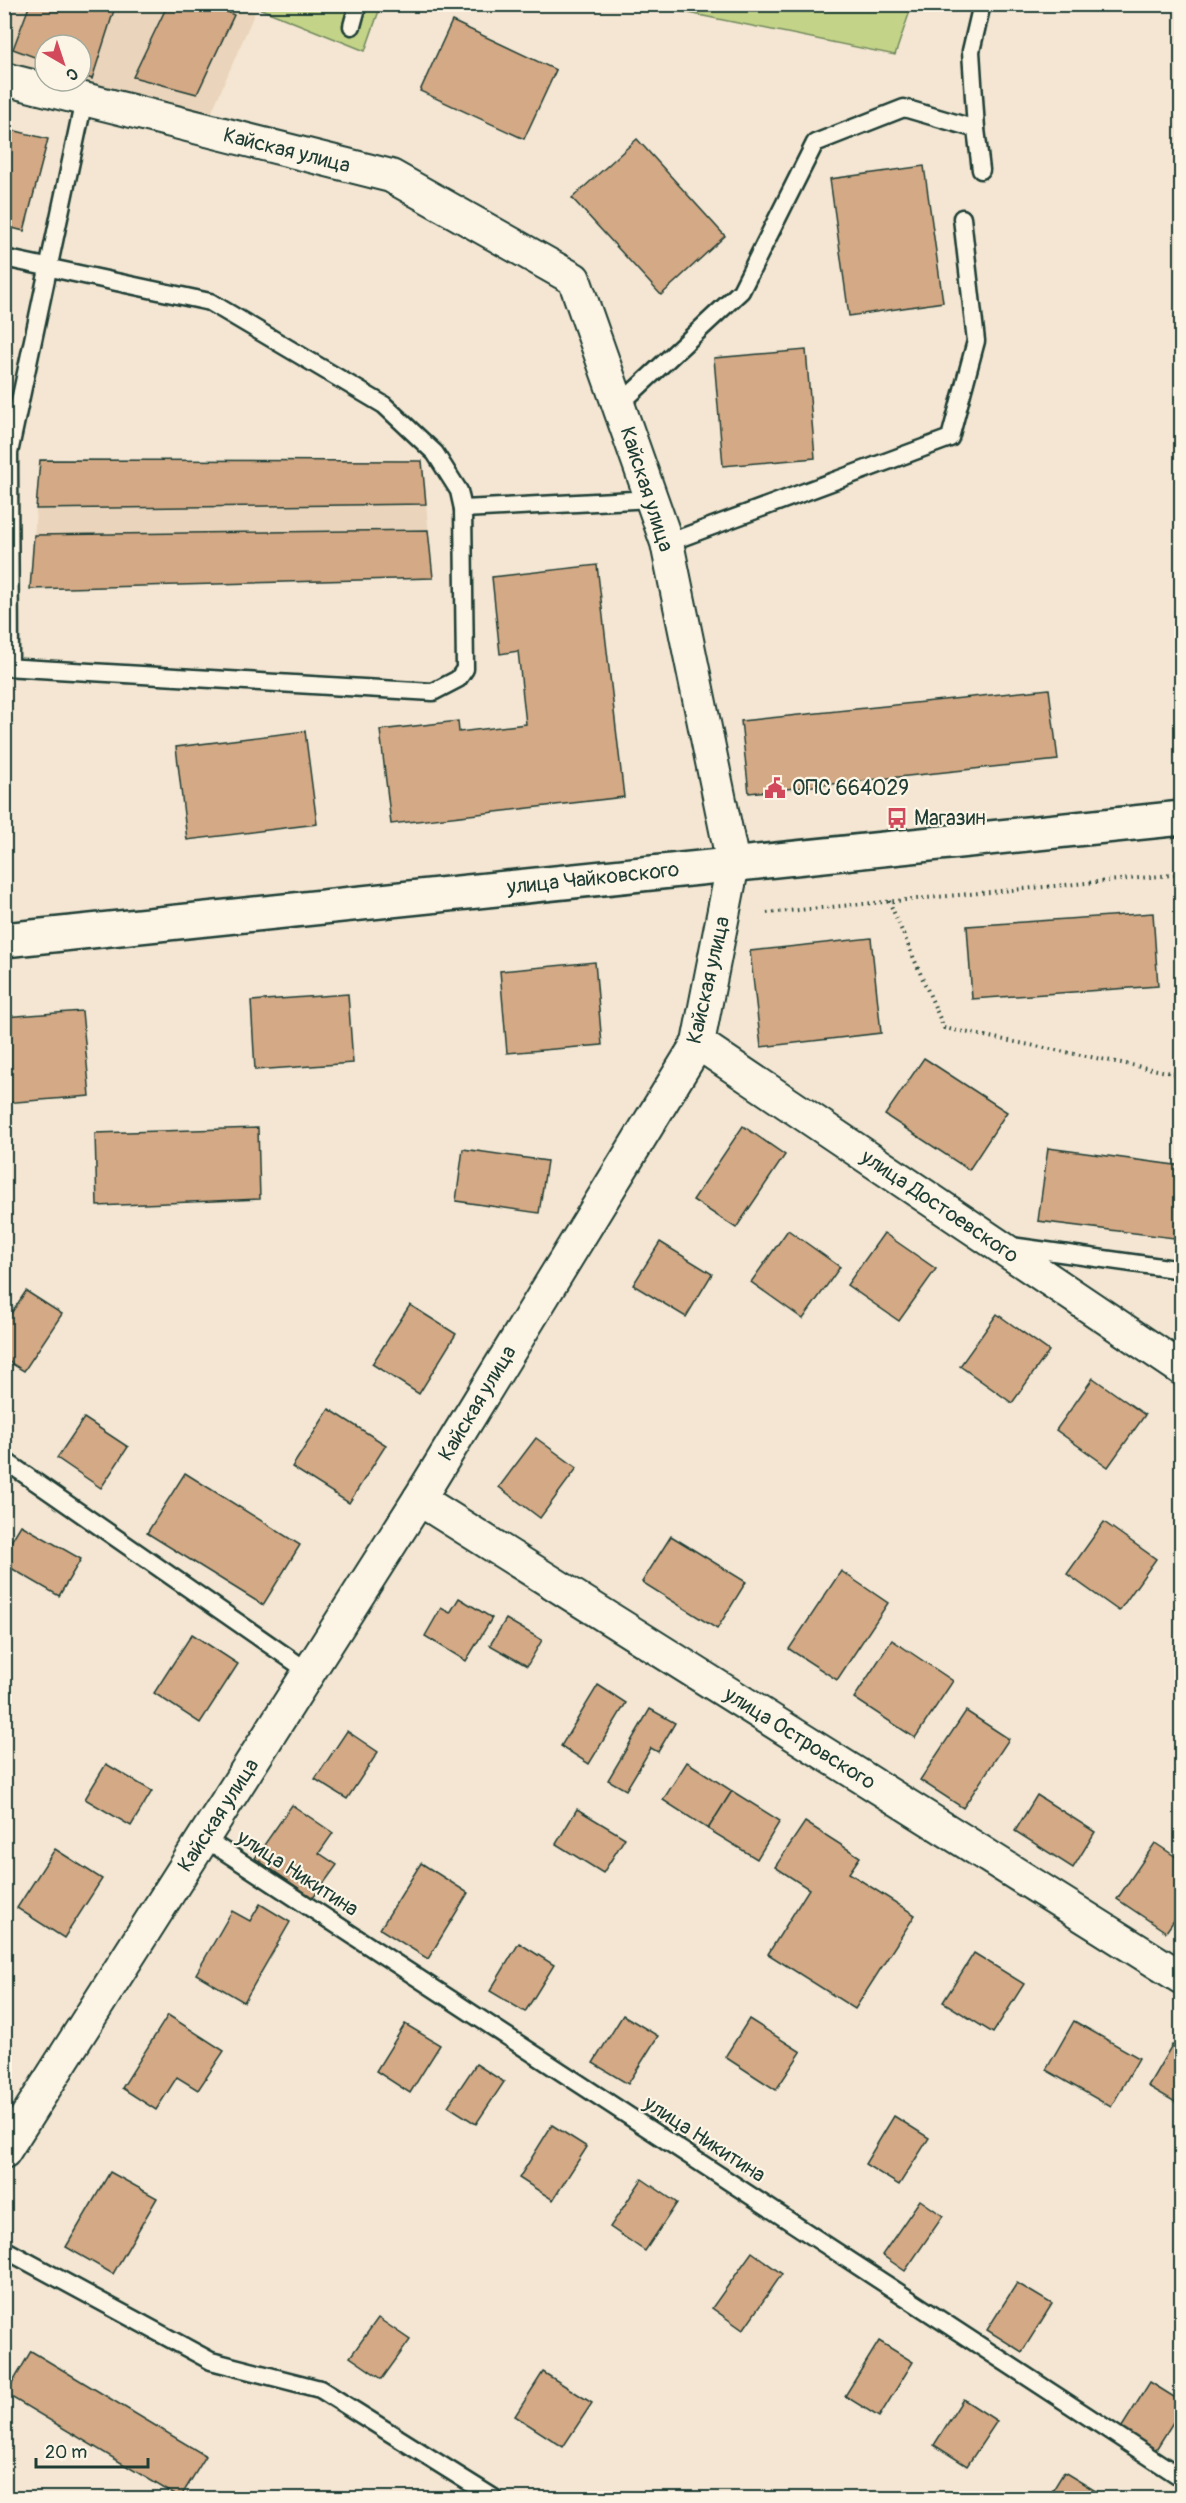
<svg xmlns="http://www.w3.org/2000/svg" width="1186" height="2503" viewBox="0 0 1186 2503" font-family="Pangolin,sans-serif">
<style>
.built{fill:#ead4bb}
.green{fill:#c3d388;stroke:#71885e;stroke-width:1.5}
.building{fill:#d4a985;stroke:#1f3d34;stroke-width:1.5}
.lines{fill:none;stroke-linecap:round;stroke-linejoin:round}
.service-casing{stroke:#1f3d34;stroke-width:21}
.minor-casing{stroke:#1f3d34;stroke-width:36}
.tertiary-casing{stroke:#1f3d34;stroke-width:38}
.path{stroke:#1f3d34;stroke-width:4;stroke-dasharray:1.5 4.5;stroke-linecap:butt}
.service{stroke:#fcf5e5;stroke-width:16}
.minor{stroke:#fcf5e5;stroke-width:32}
.tertiary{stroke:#fcf5e5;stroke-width:33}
.labels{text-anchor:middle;stroke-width:4.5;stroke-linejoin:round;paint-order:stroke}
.street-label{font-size:21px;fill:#1f3d34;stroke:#fcf5e5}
.poi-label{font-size:21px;fill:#1f3d34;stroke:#fcf5e5;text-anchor:start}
</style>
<rect width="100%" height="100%" fill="#f4e6d2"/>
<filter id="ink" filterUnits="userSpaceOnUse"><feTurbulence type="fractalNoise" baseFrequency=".0167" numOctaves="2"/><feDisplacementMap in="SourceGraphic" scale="12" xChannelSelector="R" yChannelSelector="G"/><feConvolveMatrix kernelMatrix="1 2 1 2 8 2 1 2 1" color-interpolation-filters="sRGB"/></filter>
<g filter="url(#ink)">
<g class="built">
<path d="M237,4l18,8 -46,106 -136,-37h8v-36h-36v28l-40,-11 -1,-57z"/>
<path d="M40,460l382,1 11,117 -403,11z"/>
</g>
<g class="green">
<path d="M251,5h130l-16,46z"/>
<path d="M649,5h263l-17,50z"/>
</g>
<g class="building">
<path d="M30,4h86l-24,75 -11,-4v-30h-36v16l-32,-12z"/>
<path d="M168,4h42l24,11 -37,79 -64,-17z"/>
<path d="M452,21l104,49 -32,69 -104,-48z"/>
<path d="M4,128l44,11 -24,92 -20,-5z"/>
<path d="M637,139l88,97 -64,59 -89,-97z"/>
<path d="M924,166l19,136 -94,14 -19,-137z"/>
<path d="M806,350l9,108 -92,8 -9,-108z"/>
<path d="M40,460l382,1 4,43 -390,5z"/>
<path d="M428,530l5,48 -403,11 4,-54z"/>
<path d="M597,565l27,232 -233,27 -11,-94 78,-9 1,11 67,-8 -8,-73 -18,3 -8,-77z"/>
<path d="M1049,689l9,71 -309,33 -8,-72z"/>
<path d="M305,731l12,93 -130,16 -11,-93z"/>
<path d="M1153,913l5,73 -186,13 -5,-73z"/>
<path d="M871,938l10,95 -120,14 -11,-96z"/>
<path d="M595,962l7,83 -95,8 -7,-82z"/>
<path d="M348,994l5,69 -98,7 -4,-69z"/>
<path d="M82,1011l8,85 -86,7v-86z"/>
<path d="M924,1058l83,54 -38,58 -84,-55z"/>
<path d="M743,1126l42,29 -49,73 -43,-28z"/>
<path d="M258,1128l2,71 -163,7 -2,-73z"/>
<path d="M1048,1148l134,18v73l-144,-18z"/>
<path d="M463,1149l84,12 -8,52 -83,-12z"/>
<path d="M788,1230l52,37 -37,52 -52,-37z"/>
<path d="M884,1233l52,36 -37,52 -52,-36z"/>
<path d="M660,1242l52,32 -26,43 -53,-32z"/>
<path d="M26,1291l36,23 -38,57 -20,-12v-35z"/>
<path d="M410,1305l46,29 -37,60 -47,-30z"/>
<path d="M997,1314l52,37 -37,52 -52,-37z"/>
<path d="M1093,1378l52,37 -37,52 -52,-37z"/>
<path d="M329,1409l57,36 -37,58 -57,-36z"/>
<path d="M84,1418l44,29 -27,41 -44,-30z"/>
<path d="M536,1438l41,30 -37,50 -41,-31z"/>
<path d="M185,1473l115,72 -37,60 -116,-72z"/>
<path d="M1104,1522l52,37 -37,52 -52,-37z"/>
<path d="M21,1525l60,34 -22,37 -55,-32v-11z"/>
<path d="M671,1536l75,46 -29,47 -75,-47z"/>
<path d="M841,1571l47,32 -51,77 -48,-31z"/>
<path d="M459,1598l33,20 -26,43 -41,-25 16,-28 9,5z"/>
<path d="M506,1619l36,21 -15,26 -37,-21z"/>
<path d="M192,1634l46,30 -38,59 -46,-30z"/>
<path d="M892,1640l61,41 -38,57 -61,-40z"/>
<path d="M598,1685l28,18 -37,61 -28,-18z"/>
<path d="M650,1709l25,14 -17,29 -7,-4 -25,42 -18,-10z"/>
<path d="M966,1711l43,28 -46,69 -43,-28z"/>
<path d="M347,1731l31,21 -31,47 -32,-20z"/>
<path d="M687,1762l45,29 -24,38 -45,-29z"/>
<path d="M106,1764l46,27 -21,35 -46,-27z"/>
<path d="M732,1791l48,30 -23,38 -49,-30z"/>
<path d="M1037,1795l58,37 -22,36 -58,-37z"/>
<path d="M292,1805l41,28 -14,20 18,12 -24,33 -58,-40z"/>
<path d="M577,1809l48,29 -22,35 -47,-29z"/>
<path d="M805,1822l55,35 -11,16 66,42 -60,94 -87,-55 41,-65 -34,-22z"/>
<path d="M1155,1843l27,18v48l-16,23 -49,-33z"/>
<path d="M55,1849l47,30 -38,59 -47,-30z"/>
<path d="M421,1863l47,30 -40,66 -48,-30z"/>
<path d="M260,1904l30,18 -46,80 -48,-28 36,-63 18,10z"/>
<path d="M519,1943l35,22 -29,47 -35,-21z"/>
<path d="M974,1953l50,31 -31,49 -50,-31z"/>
<path d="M168,2015l56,36 -26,39 -21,-13 -21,33 -34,-22z"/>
<path d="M623,2015l35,21 -30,48 -35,-21z"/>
<path d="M749,2019l52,33 -25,38 -51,-33z"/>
<path d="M1074,2021l65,37 -28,49 -65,-37z"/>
<path d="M405,2024l35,21 -30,48 -34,-22z"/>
<path d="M1172,2045l10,6v55l-34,-20z"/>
<path d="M476,2064l28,18 -28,42 -28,-18z"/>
<path d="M894,2116l35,22 -30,47 -34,-21z"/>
<path d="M552,2125l35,22 -34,53 -34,-22z"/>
<path d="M110,2172l47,26 -44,76 -47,-27z"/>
<path d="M642,2179l35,24 -32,48 -35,-24z"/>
<path d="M920,2200l23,16 -38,55 -23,-16z"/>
<path d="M752,2252l30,22 -39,56 -31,-22z"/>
<path d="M1017,2283l35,21 -30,48 -35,-22z"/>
<path d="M378,2318l32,22 -28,39 -32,-22z"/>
<path d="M879,2341l34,21 -34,55 -34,-21z"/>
<path d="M31,2351l175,105 -26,42 -174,-104z"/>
<path d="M543,2372l49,31 -29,44 -48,-31z"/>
<path d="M1150,2382l32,20v6l-27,43 -35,-21z"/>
<path d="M963,2399l34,22 -30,45 -33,-21z"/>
<path d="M1064,2472l35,21 -3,5h-48z"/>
</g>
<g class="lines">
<defs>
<g id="service">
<path d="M352,26l6,-22"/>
<path d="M976,129l-5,-78 11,-47"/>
<path d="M4,258l206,44 174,103 51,48 24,38 4,18"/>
<path d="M619,405l122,-114 74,-148 89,-35 72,21 5,41"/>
<path d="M667,543l283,-105 26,-97 -14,-123"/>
<path d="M4,667l429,25 25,-13 7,-10 -2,-160 189,-10"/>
<path d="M10,667l-1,-214 75,-353"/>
<path d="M1011,1246l171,24"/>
<path d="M4,1460l305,212"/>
<path d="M204,1838l978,640"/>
<path d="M4,2249l207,112 109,28 174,109"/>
</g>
<g id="minor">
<path d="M4,79l387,97 183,103 93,264 66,321 -35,179 -279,456 -415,653"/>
<path d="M698,1043l484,326"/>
<path d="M419,1499l763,479"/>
</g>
<path id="tertiary" d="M4,940l1178,-122"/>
</defs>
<use href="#service" class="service-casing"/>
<use href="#minor" class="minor-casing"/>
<use href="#tertiary" class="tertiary-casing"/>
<g class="path">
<path d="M1180,874l2,18"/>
<path d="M889,901l55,127 238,47"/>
<path d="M767,913l415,-39"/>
</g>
<use href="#service" class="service"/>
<use href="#minor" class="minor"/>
<use href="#tertiary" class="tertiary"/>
</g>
</g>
<defs>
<symbol id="civic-bare" viewBox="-9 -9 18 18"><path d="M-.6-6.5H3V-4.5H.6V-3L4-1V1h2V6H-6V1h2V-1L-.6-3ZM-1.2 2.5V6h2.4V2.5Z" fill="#d1495b" stroke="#fcf5e5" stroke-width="2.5" paint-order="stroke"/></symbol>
<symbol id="bus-bare" viewBox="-9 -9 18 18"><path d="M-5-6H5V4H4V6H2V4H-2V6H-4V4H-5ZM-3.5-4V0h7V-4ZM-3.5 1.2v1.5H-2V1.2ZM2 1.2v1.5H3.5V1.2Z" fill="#d1495b" stroke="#fcf5e5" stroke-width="2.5" paint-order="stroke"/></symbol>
</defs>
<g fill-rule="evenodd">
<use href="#civic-bare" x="760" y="773" width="30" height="30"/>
<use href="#bus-bare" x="882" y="803" width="30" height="30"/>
</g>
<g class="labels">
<g class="street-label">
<text transform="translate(287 150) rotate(14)" y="7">Кайская улица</text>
<text transform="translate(647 489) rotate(72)" y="7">Кайская улица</text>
<text transform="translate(593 878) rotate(-6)" y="7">улица Чайковского</text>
<text transform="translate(708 980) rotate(-77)" y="7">Кайская улица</text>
<text transform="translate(940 1206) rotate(34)" y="7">улица Достоевского</text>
<text transform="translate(477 1403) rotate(-59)" y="7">Кайская улица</text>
<text transform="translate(800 1738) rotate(32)" y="7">улица Островского</text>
<text transform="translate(218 1815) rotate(-57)" y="7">Кайская улица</text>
<text transform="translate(298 1873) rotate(33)" y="7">улица Никитина</text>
<text transform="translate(705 2139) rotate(33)" y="7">улица Никитина</text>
</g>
<g class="poi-label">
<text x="792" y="795">ОПС 664029</text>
<text x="914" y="825">Магазин</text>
</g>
</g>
<rect width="1186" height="2503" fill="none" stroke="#fcf5e5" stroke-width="24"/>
<rect x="12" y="12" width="1162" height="2479" fill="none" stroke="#1f3d34" stroke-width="2" filter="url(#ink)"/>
<g transform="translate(63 63) rotate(141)"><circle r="28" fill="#fcf5e5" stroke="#a4ab9e" stroke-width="1.5"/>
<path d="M0-4.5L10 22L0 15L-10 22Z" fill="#d1495b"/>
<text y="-9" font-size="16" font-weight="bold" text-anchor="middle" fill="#1f3d34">С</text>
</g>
<path d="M36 2458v9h112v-9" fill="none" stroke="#1f3d34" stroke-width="3"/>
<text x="45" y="2458" font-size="18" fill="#1f3d34" stroke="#fcf5e5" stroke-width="4.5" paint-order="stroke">20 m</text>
</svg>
